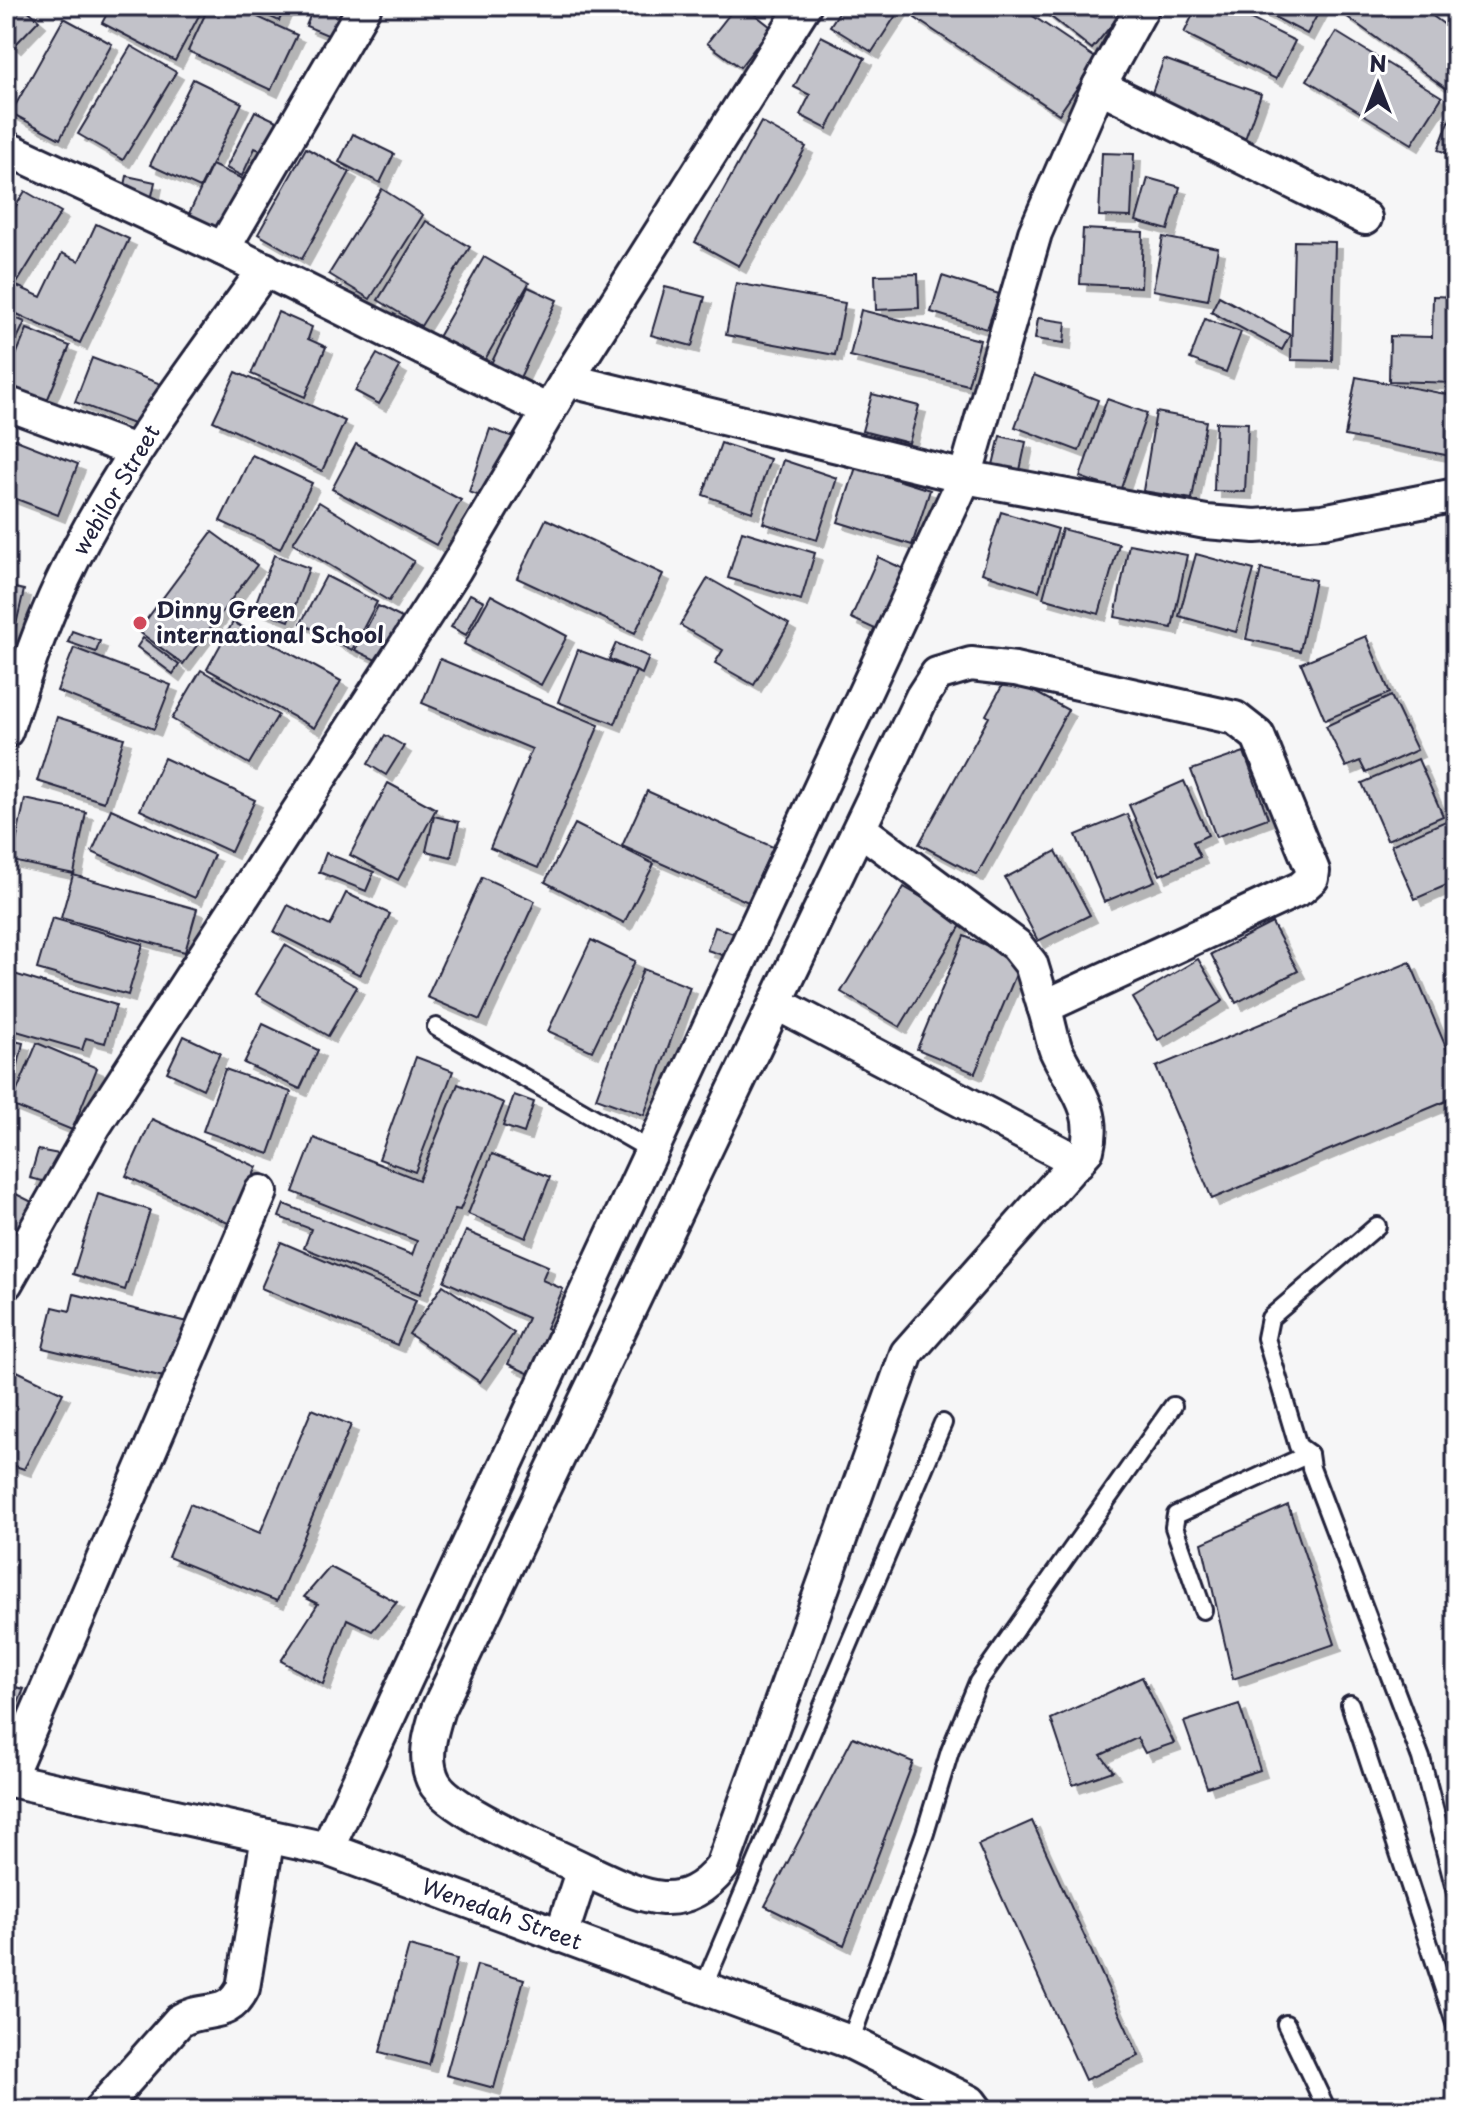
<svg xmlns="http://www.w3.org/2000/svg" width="1462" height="2116" viewBox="0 0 1462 2116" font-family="'Playpen Sans',sans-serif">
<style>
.building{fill:#c2c2c9;stroke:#22223b;stroke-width:2;filter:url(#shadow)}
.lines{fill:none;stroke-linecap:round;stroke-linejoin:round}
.service-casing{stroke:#22223b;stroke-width:22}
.minor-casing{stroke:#22223b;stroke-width:38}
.service{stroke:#fff;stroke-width:16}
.minor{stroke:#fff;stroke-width:32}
.poi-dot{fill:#d1495b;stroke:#fff;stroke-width:3}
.labels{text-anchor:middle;stroke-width:6;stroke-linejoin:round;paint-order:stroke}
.street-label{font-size:22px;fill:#22223b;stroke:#fff}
.poi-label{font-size:22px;font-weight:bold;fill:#22223b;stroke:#fff;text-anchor:start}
</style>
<defs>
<filter id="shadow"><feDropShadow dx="7" dy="7" stdDeviation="0" flood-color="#0004"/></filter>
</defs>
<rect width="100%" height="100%" fill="#f6f6f7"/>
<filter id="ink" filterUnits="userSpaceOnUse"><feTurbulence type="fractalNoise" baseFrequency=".0125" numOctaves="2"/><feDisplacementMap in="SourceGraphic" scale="16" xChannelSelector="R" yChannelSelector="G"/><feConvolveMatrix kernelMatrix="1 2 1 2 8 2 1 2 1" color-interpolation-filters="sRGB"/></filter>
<g filter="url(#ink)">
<g class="building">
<path d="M6,6h17l16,14 -25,26 -8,-7z"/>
<path d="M111,6h93l-29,55 -73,-38z"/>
<path d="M209,6h25l63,29 -26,55 -83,-39z"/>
<path d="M247,6h39l-7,15z"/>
<path d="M314,6l34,4 -11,29 -31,-13z"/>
<path d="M736,6h8l27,21 -31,40 -33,-24z"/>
<path d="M843,6h59l-30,46 -42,-26z"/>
<path d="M923,6h95l79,53 -38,55 -144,-96z"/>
<path d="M1037,6h80l6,5 -31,38z"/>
<path d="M1197,6h28l70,35 -19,38 -92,-46z"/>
<path d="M1253,6h69l-15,28z"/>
<path d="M1353,6h66l37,27v52l-5,7 -105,-76z"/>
<path d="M64,18l48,26 -52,95 -49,-26z"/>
<path d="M1336,32l106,65 -30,47 -105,-64z"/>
<path d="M821,36l44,22 -38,71 -27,-14 10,-20 -16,-8z"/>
<path d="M131,46l45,26 -53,88 -45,-26z"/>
<path d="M1164,59l97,35 -16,45 -97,-35z"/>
<path d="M193,79l49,24 -42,85 -50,-23z"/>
<path d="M1456,103v53l-18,-6z"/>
<path d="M255,111l30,14 -13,30 -17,-7 -13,28 -16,-8z"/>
<path d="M761,122l45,25 -67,119 -44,-24z"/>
<path d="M353,134l41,20 -14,29 -41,-21z"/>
<path d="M306,148l44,24 -48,87 -44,-25z"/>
<path d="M1102,153l32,1 -3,63 -32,-1z"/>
<path d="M212,165l42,19 -28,58 -41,-20z"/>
<path d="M127,176l28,6 -5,23 -28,-6z"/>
<path d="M1148,178l32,9 -12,43 -32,-9z"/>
<path d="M382,189l41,26 -53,84 -41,-25z"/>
<path d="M25,191l36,21 -44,71 -11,-7v-54z"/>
<path d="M426,221l44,26 -49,79 -43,-26z"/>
<path d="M96,224l33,15 -49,104 -74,-34v-28l35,16 21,-44 17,8z"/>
<path d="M1083,229l60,3 -2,55 -61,-3z"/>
<path d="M1163,237l55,11 -10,52 -55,-10z"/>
<path d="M1294,241l41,1 -3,119 -41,-1z"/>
<path d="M484,257l45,26 -46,80 -45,-26z"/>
<path d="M918,274l1,34 -43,2 -1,-35z"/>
<path d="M942,276l57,18 -12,35 -56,-17z"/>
<path d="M736,283l109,20 -10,52 -109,-20z"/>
<path d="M528,287l29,13 -40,84 -29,-14z"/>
<path d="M665,287l40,10 -13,49 -41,-11z"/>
<path d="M1219,296l71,39 -8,15 -71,-38z"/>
<path d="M1433,296l23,1v86l-67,-2 1,-45 42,1z"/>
<path d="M861,310l119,30 -12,45 -118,-29z"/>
<path d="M278,312l34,15 -4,12 18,8 -21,50 -54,-23z"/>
<path d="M6,314l19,8 -19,40z"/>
<path d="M1038,318l28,4 -2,21 -29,-4z"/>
<path d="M1205,319l36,13 -15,40 -36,-13z"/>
<path d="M27,329l43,17 -26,62 -38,-15v-14z"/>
<path d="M377,354l23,13 -21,37 -24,-13z"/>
<path d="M92,358l69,26 -17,44 -69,-26z"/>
<path d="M236,372l109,49 -23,50 -109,-50z"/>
<path d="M1034,375l64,25 -19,51 -64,-24z"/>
<path d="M1356,377l100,19v61l-111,-21z"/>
<path d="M872,394l47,12 -10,37 -47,-12z"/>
<path d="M1107,399l40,14 -27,78 -40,-14z"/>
<path d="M1156,412l50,9 -14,78 -49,-8z"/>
<path d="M1216,422l32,1 -3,69 -31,-1z"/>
<path d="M490,429l24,8 -23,63 -22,-8z"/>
<path d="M6,436l72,28 -20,51 -52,-20z"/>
<path d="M1000,436l26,6 -7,33 -27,-6z"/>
<path d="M721,443l49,16 -18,53 -49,-17z"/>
<path d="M356,444l105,56 -25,45 -104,-56z"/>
<path d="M252,455l60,28 -32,66 -60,-28z"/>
<path d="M783,460l54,18 -20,62 -54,-17z"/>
<path d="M856,467l74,23 -18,55 -74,-23z"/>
<path d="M319,502l95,59 -25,40 -96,-58z"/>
<path d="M1001,512l57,17 -19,62 -57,-18z"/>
<path d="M546,519l117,55 -28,59 -118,-55z"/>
<path d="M1062,529l57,15 -20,70 -56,-16z"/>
<path d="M742,531l73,22 -14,47 -73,-22z"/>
<path d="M212,532l45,33 -74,99 -45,-33z"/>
<path d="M1129,544l58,11 -15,73 -57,-11z"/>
<path d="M1196,554l58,16 -18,62 -57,-16z"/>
<path d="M274,555l35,13 -20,53 -35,-13z"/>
<path d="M878,557l26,12 -27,61 -26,-12z"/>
<path d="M1261,569l54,11 -15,71 -54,-12z"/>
<path d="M326,576l51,26 -25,48 -51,-27z"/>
<path d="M708,578l81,46 -35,61 -39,-22 8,-13 -43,-25z"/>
<path d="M6,586l18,4 -11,48 -7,-2z"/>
<path d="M470,594l14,7 -18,34 -15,-8z"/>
<path d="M491,595l76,41 -26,49 -77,-41z"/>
<path d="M378,606l26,13 -22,44 -27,-13z"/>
<path d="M233,622l108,59 -27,47 -107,-59z"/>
<path d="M72,631l28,10 -4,11 -28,-10z"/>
<path d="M1366,636l24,57 -65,27 -24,-57z"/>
<path d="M143,638l36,27 -6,9 -36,-27z"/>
<path d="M616,643l33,14 -7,17 -33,-15z"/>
<path d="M6,648l11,5 -11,23z"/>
<path d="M74,648l97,37 -17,44 -97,-38z"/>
<path d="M578,650l58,21 -21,53 -57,-22z"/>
<path d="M440,659l159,66 -61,143 -48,-20 42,-99 -110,-46z"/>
<path d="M201,670l77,45 -29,49 -77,-45z"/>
<path d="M1007,677l61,33 -91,165 -58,-31 70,-127 -3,-2z"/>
<path d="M1391,696l26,54 -51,23 -6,-12 -14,6 -20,-41z"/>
<path d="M57,717l67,21 -20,64 -67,-21z"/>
<path d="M385,735l19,11 -18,29 -18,-11z"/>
<path d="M1244,752l24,66 -52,19 -25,-67z"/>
<path d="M164,758l91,42 -24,52 -91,-42z"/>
<path d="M1418,759l25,57 -56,24 -25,-57z"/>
<path d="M1184,781l24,54 -15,7 7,15 -40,18 -31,-70z"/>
<path d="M388,783l48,26 -38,71 -48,-25z"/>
<path d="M647,791l126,56 -25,55 -126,-56z"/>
<path d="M25,799l61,13 -12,62 -62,-13z"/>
<path d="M111,809l103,46 -19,43 -103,-46z"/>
<path d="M1127,814l28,67 -51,21 -28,-67z"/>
<path d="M434,816l25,6 -8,35 -25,-6z"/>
<path d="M1448,820l8,17v44l-41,18 -24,-54z"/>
<path d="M575,824l79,40 -30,59 -79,-41z"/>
<path d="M1056,851l34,64 -52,26 -33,-63z"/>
<path d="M326,853l48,19 -8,19 -47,-19z"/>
<path d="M73,875l124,34 -12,43 -124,-34z"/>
<path d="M482,877l53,24 -55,119 -53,-23z"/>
<path d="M904,887l59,35 -63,105 -59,-35z"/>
<path d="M346,893l44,21 -30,61 -86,-43 14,-27 42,21z"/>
<path d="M52,918l91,26 -15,51 -91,-26z"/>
<path d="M1272,923l26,48 -62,32 -25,-49z"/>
<path d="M715,927l22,7 -8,23 -22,-7z"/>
<path d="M964,936l58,24 -47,113 -58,-24z"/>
<path d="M591,940l44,21 -43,90 -44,-20z"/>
<path d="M285,945l72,42 -29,49 -72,-42z"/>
<path d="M1198,959l25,42 -65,39 -25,-42z"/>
<path d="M1410,962l46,109v26l-244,102 -56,-132z"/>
<path d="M643,969l47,18 -46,128 -48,-17z"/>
<path d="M14,974l102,31 -11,38 -19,-5 -4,12 -76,-22v-27z"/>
<path d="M263,1024l55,26 -18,39 -56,-26z"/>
<path d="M184,1036l36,17 -17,36 -36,-17z"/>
<path d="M6,1039l17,4 -13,58h-4z"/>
<path d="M37,1043l60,25 -25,62 -61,-25z"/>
<path d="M416,1057l37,14 -38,101 -36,-13z"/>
<path d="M225,1069l66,23 -22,62 -66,-23z"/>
<path d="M458,1084l46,19 -44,107 -5,-1 -35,85 -116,-46 7,-19 -32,-12 5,-13 128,51 5,-14 -124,-49 21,-54 105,42z"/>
<path d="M514,1095l20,7 -10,31 -21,-7z"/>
<path d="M152,1119l105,48 -27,57 -104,-48z"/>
<path d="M38,1150l21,4 -8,29 -21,-5z"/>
<path d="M492,1154l58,23 -24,61 -58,-24z"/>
<path d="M6,1189l26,13 -22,43 -4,-2z"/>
<path d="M98,1194l52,16 -25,80 -52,-16z"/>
<path d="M466,1231l82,35 -6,14 21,9 -17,39 5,3 -19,44 -24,-11 20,-46 -84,-37z"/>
<path d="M281,1242l135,58 -19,45 -136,-57z"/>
<path d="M443,1285l71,48 -34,49 -71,-48z"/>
<path d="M74,1294l113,28 -15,57 -129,-31 10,-41 17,4z"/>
<path d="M1449,1298l7,1v15l-10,-2z"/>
<path d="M17,1371l46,22 -39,76 -18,-6v-72z"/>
<path d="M312,1409l39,16 -74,176 -109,-44 22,-53 70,29z"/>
<path d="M1288,1505l47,139 -102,35 -31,-136z"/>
<path d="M330,1567l67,35 -25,29 -25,-12 -24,65 -42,-23 37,-57 -14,-7z"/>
<path d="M1142,1677l32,66 -29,10 -8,-15 -36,17 12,16 -40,14 -22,-66z"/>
<path d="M6,1685l18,4 -17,40h-1z"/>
<path d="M1239,1704l21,66 -53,17 -23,-65z"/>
<path d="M853,1737l60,25 -69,183 -79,-39z"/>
<path d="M1032,1821l107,235 -54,24 -107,-235z"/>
<path d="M409,1946l48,13 -28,106 -49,-13z"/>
<path d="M477,1965l47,14 -30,109 -48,-13z"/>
</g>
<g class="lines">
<defs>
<g id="service">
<path d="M436,1027l216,124"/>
<path d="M1309,1454l-11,-8 -32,-108 4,-20 107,-92"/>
<path d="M1203,1610l-29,-83 2,-12 133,-61 2,14 110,290 35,135"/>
<path d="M1350,1704l106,322"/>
<path d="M703,1988l240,-565"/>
<path d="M1286,2024l41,86"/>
<path d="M850,2042l75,-209 25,-82 28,-69 195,-276"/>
</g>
<g id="minor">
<path d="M1099,86l266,132"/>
<path d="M6,148l217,101 325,162"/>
<path d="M223,249l142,-243"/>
<path d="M567,380l398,97 241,45 49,4 68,-5 133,-26"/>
<path d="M6,403l129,48"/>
<path d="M6,731c17,-51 33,-101 56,-149 53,-113 131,-212 203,-313"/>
<path d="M860,829l156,116 15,19 13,43"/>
<path d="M778,1004l300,158"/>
<path d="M6,1283l89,-158 359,-554 113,-191 237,-374"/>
<path d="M6,1779l321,70 523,193 120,60 6,8"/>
<path d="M8,1780l253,-588"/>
<path d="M327,1849l638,-1372 70,-244 64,-147 44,-80"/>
<path d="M561,1936l22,-67c53,24 96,52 139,-2l185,-514 180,-203c11,-42 -14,-63 -31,-100 -5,-13 -7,-29 -12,-43l257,-119 11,-10 1,-7 -55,-135 -23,-18 -220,-49 -44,-5 -34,10 -15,23 -484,1012c-7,22 -16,50 -4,73 15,29 117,71 149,87"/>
<path d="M100,2110l79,-89c25,-16 48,0 64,-33l25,-152"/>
</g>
</defs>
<use href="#service" class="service-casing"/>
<use href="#minor" class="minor-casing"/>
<use href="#service" class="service"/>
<use href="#minor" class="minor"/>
</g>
</g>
<circle class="poi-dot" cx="140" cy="623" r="8"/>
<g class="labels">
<g class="street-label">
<text transform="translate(116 490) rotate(-59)" y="8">webilor Street</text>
<text transform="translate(502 1914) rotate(20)" y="8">Wenedah Street</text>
</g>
<g class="poi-label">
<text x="156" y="618">Dinny Green<tspan x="156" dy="25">international School</tspan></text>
</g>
</g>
<rect width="1462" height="2116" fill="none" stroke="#fff" stroke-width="32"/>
<rect x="16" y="16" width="1430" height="2084" fill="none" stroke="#22223b" stroke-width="3" filter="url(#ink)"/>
<g transform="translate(1378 84)" stroke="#ffffff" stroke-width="6" paint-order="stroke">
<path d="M0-6L14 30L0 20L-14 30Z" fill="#22223b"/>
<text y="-12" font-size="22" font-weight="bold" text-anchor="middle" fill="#22223b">N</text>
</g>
</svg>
